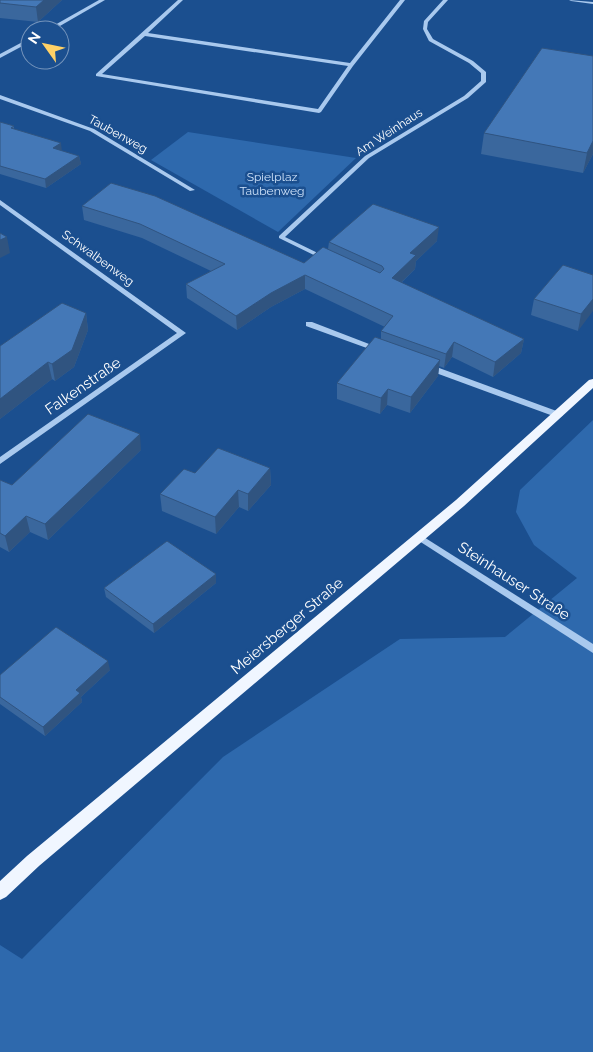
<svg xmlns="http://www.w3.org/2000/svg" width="593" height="1052" viewBox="0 0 593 1052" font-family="Raleway,sans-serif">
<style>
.green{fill:#2e69ad}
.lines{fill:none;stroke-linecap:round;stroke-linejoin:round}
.minor{fill:#a9c9ee;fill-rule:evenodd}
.major{fill:#f0f6ff;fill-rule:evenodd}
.wall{fill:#3a679d}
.shaded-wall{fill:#305480}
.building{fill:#4478b7;stroke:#305480}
.labels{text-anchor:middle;stroke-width:5;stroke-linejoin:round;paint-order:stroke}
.far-street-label{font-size:12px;fill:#fff;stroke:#1b4f8f}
.far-park-label{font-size:12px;fill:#cfe3fa;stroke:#1b4f8f}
.street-label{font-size:15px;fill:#fff;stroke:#1b4f8f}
</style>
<rect width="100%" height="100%" fill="#1b4f8f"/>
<g class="green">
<path d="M188,132l168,26 -78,74 -127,-72z"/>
<path d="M593,420v632h-593v-107l22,14 201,-202 177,-118 105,-2 72,-59 -43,-33 -18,-33 4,-22z"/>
</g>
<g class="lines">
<g class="minor">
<path d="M99,0h6l-52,30h-7z"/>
<path d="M178,0h5l-35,33 202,30 50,-63h5l-52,66 -32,46 -2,1 -223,-37v-2zM145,36l203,30 -30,43 -216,-35z"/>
<path d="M443,0h5l-20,22 -1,7 6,10 40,22 13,11v10l-18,16 -99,60 -84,79 41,20v2h-4l-43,-21v-2l86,-80 99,-60 17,-15v-8l-12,-10 -40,-22 -6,-12 1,-8z"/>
<path d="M569,0l24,2v2l-22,-3z"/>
<path d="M30,38v4l-30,16v-4z"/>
<path d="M0,95l94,34 101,61 -5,1 -100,-60 -90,-32z"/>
<path d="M0,200l186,133 -186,131v-7l177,-124 -177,-128z"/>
<path d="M306,322h6l70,27 -1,2h-6l-69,-25z"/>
<path d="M425,365h6l131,48 1,2 -4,3 -3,-1 -131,-48 -1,-2z"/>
<path d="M419,534l174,110v9l-177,-114 -1,-2z"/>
</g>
<path class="major" d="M593,379v9l-129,118 -425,360 -33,31 -6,3v-19l27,-25 429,-356 133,-120z"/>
</g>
<g class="wall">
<path d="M0,0h62l-24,22 -38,-4z"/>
<path d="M0,122l14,4v3l48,22 17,5 2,8 -35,24 -46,-14z"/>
<path d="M484,133l109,21 -10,19 -102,-19z"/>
<path d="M82,206l222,57 24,-14 1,-7 108,-1 -21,20 -1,8 -14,14 123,56 -3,14 -28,24 -41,-20 -8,11 -5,-2 -1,10 -28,37 -23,-8 -7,9 -43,-15v-16l44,-44v-8l4,-4 -80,-38 -34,18 -34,23 -50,-32 -1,-14 25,-13 -69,-33 -58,-18z"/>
<path d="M593,275l-15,56 -47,-16 3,-16z"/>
<path d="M86,313l2,17 -14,37 -19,14 -3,-2 -52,40v-73z"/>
<path d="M141,450l-93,90 -18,-8 -21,20 -9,-5v-67l12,5z"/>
<path d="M270,468l1,17 -23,26 -9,-4 -23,27 -54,-23 -2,-17 35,-21z"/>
<path d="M216,583l-62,50 -48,-36 -2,-9z"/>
<path d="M110,670l-29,27 1,5 -37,34 -45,-32v-29z"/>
</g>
<g class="shaded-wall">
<path d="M44,0h18l-24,22 -2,-15z"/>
<path d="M593,141v13l-10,19 4,-20z"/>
<path d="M61,143l1,9 -9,-4z"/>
<path d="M79,156l2,8 -35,24 -1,-9z"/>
<path d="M439,227l-2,14 -21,20 -1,8 -24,23 1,-14 18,-25z"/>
<path d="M7,237l3,16 -10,5v-18z"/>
<path d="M305,275v14l-34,18 -34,23 -1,-14 35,-23z"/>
<path d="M593,299v12l-15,20 3,-17z"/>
<path d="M86,313l2,17 -14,37 -19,14 -3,-17z"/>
<path d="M524,339l-3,14 -28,24 2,-15z"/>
<path d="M454,342l-2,15 -8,11 2,-14z"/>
<path d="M440,360l-2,16 -28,37 1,-16z"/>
<path d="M48,362l4,17 -52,40v-20z"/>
<path d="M388,389l-1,16 -7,9 1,-16z"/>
<path d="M140,434l1,16 -93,90 -3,-16z"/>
<path d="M270,468l1,17 -23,26v-17z"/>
<path d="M238,490l1,17 -23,27 -1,-17z"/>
<path d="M26,516l4,16 -21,20 -4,-16z"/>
<path d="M216,574v9l-62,50 -1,-9z"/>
<path d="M108,661l2,9 -29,27 1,5 -37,34 -2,-9 33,-37z"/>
</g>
<g class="building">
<path d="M0,0h44l-8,7 -36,-4z"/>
<path d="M542,48l51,8v85l-6,12 -103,-20z"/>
<path d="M0,122l14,4 -3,2 50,15 -8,5 26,8 -34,23 -45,-13z"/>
<path d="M111,183l44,13 149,67 19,-16 57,26 4,-4 -2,-3 -53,-24 44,-38 66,23 -29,26 6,2 -24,23 132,61 -29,23 -41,-20 -8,12 -65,-23 12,-15 -88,-41 -34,18 -35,23 -50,-32 39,-20 -85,-40 -58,-18z"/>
<path d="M0,233l7,4 -7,3z"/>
<path d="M563,265l30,10v24l-12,15 -47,-15z"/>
<path d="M62,303l24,10 -14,37 -20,14 -4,-2 -48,37v-53z"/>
<path d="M375,337l65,23 -29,37 -23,-8 -7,9 -44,-15z"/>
<path d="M88,414l52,20 -95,90 -19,-8 -21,20 -5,-3v-53l12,5z"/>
<path d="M218,448l52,20 -22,26 -10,-4 -23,27 -55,-23 24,-25 11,4z"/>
<path d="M167,541l49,33 -63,50 -49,-36z"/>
<path d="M56,627l52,34 -32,29 4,3 -37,34 -43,-30v-22z"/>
</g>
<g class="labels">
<g class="far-street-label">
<text transform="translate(389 132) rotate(-33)" y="4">Am Weinhaus</text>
<text transform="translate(118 134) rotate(29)" y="4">Taubenweg</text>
<text transform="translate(98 258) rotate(36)" y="4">Schwalbenweg</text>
</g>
<g class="far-park-label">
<text x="272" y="181">Spielplaz<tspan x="272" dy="14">Taubenweg</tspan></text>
</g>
<g class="street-label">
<text transform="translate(83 386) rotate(-35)" y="5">Falkenstraße</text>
<text transform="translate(514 581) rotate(33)" y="5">Steinhauser Straße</text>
<text transform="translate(287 626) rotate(-40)" y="5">Meiersberger Straße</text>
</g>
</g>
<g transform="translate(45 45) rotate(303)"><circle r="24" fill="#1b4f8f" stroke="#7695bc"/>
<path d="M0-4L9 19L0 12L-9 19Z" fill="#ffd166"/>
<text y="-8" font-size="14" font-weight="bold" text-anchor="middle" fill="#ffffff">N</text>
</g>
</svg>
